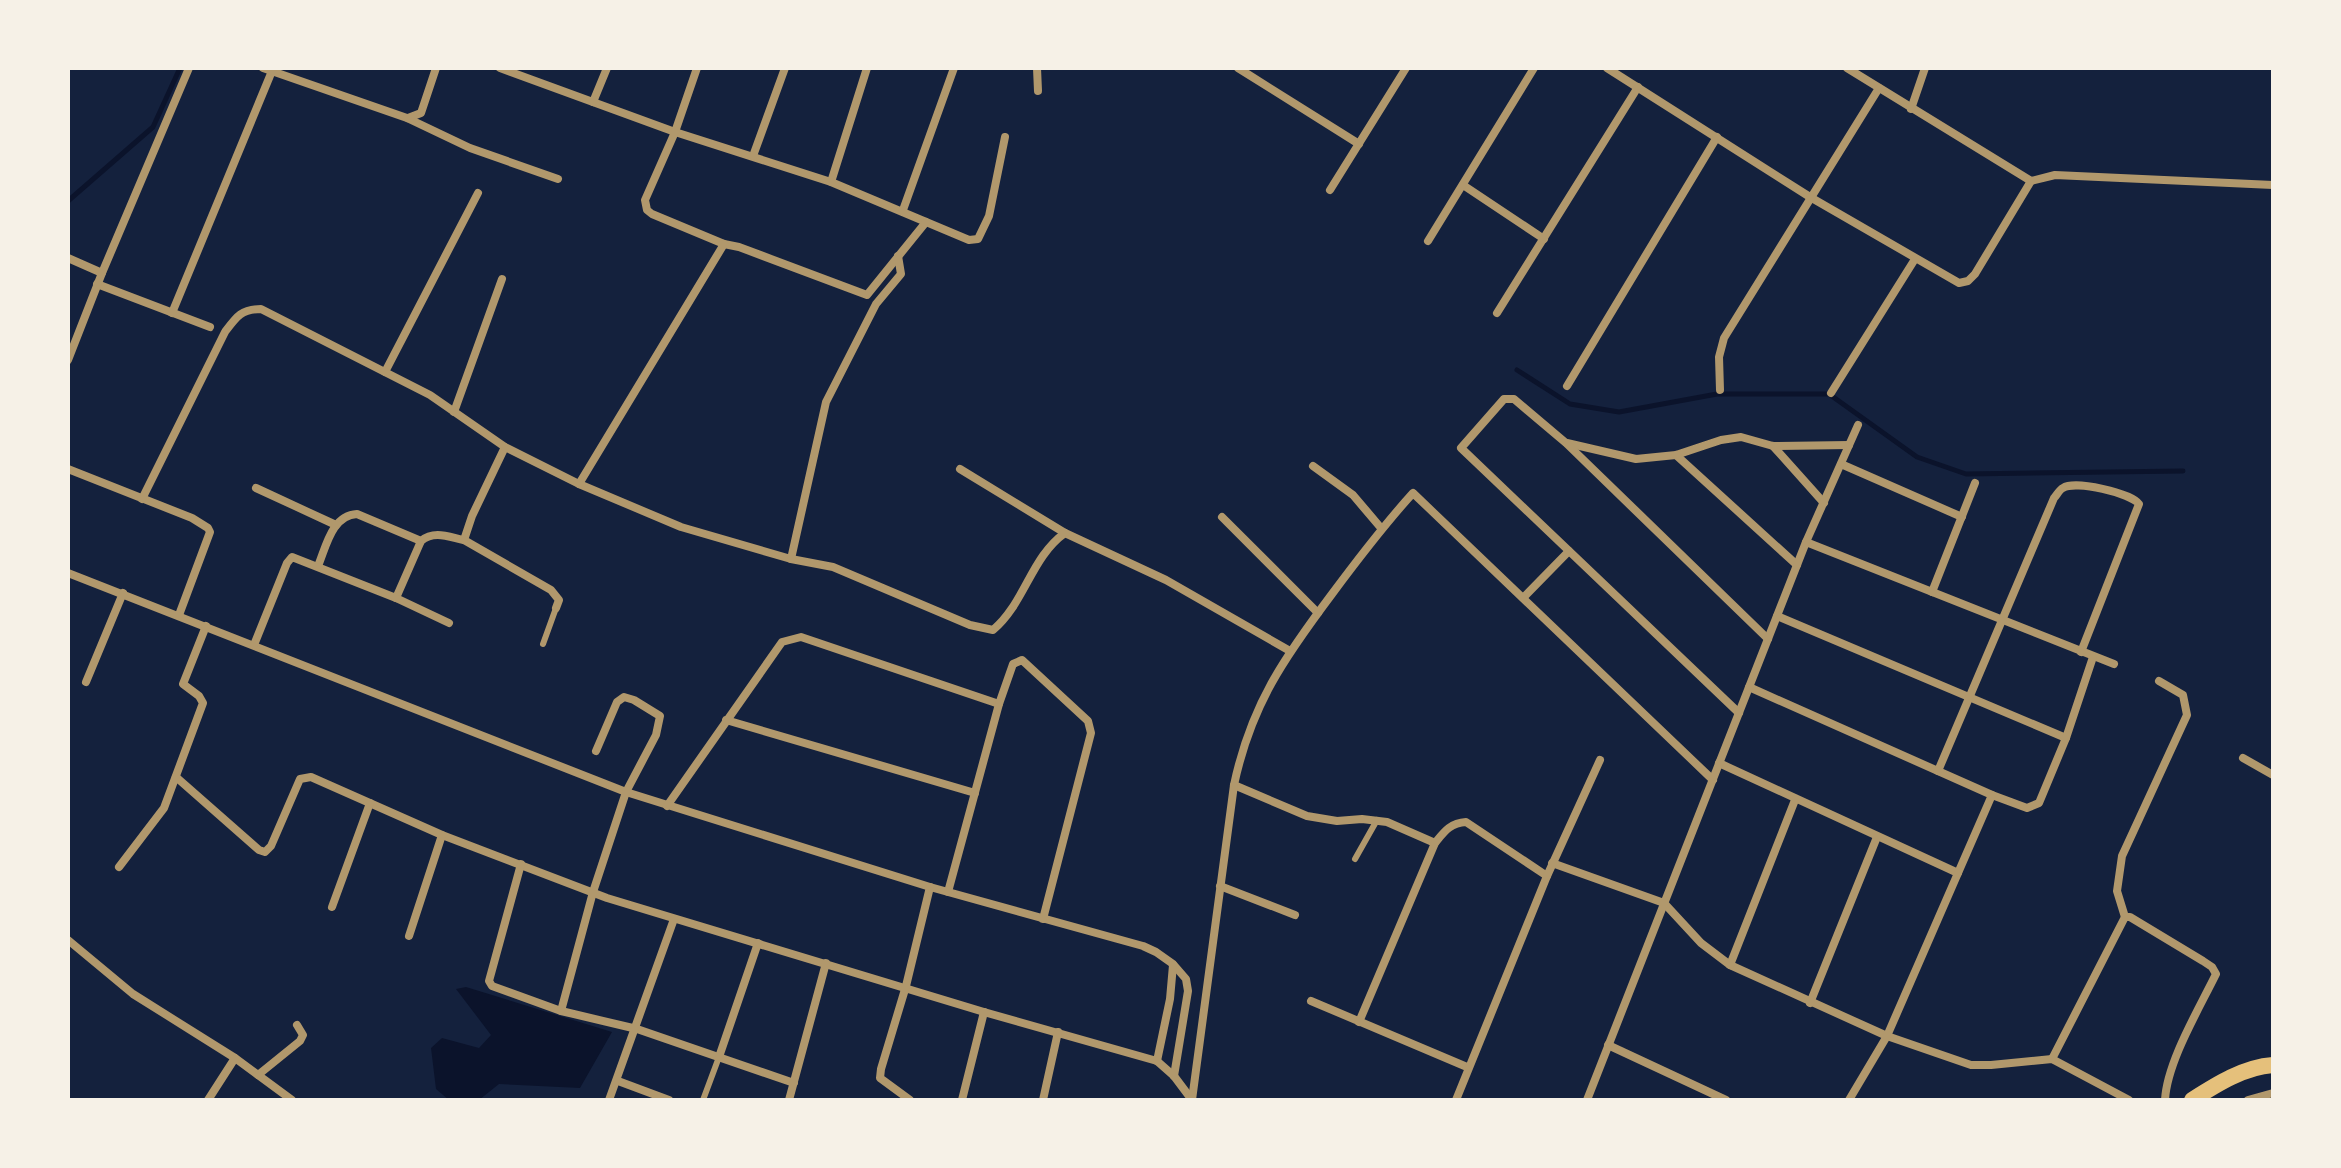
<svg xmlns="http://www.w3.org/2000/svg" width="2341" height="1168" viewBox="0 0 2341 1168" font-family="Arial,sans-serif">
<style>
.water{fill:#0b132b}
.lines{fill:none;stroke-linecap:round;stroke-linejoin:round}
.stream{stroke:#0b132b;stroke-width:5}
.service{stroke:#b1986c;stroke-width:6}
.minor{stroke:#b1986c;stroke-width:8}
.secondary{stroke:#e5c07b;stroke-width:16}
</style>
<rect width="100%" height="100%" fill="#14213d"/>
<path class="water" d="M466,987l146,45 -32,56 -81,-4 -20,16h-30l-13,-11 -5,-41 11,-10 37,10 12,-13 -35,-46z"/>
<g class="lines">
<g class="stream">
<path d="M68,201l85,-74 27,-59"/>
<path d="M1517,370l53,34 49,8 98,-18h112l88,63 49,17 217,-3"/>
</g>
<g class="service">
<path d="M543,644l13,-36"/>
<path d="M1355,859l22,-39"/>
<path d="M703,1100l16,-43"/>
</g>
<g class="minor">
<path d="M263,68l144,50 63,30 88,31"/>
<path d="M500,68l175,64 156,50 138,58 9,-1 11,-23 16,-79"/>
<path d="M697,68l-22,64 -30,68 2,10 5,4 72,30 15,3 128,48 59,-73"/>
<path d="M1037,68l1,23"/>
<path d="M1238,68l121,76"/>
<path d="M1607,68l203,129 149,86 9,-2 7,-7 56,-93"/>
<path d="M1847,68l184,113 24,-6 218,10"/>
<path d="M593,102l14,-34"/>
<path d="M1911,109l14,-41"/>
<path d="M408,118l13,-5 15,-45"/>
<path d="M753,156l32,-88"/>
<path d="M831,182l36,-114"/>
<path d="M1463,185l81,54"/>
<path d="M1330,190l76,-122"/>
<path d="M903,210l51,-142"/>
<path d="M1428,241l106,-173"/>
<path d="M68,258l34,15"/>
<path d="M97,284l113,43"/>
<path d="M172,313l100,-242"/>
<path d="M1497,313l141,-226"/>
<path d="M68,360l34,-87 87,-205"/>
<path d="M385,372l93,-179"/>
<path d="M1567,386l150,-249"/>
<path d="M1720,390l-1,-33 5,-19 155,-250"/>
<path d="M1831,393l84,-134"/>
<path d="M454,412l48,-133"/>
<path d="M1567,443l69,16 40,-4 45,-15 20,-3 32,9 76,-1"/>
<path d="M1773,446l51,57"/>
<path d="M505,447l-33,69 -8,24 87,50 8,10 -3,8"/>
<path d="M1676,455l121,110"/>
<path d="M1841,464l121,53"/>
<path d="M1313,466l40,29 28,33"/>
<path d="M68,469l124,49 16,10 2,4 -31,83"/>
<path d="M960,469l105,64 101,47 124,71"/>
<path d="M579,484l145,-240"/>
<path d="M256,488l80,37"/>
<path d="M142,499l83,-167c11,-15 16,-23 36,-23l169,86 75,52 74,37 102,43 110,32 42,8 137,58 23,5c32,-27 38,-73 72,-97"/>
<path d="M1222,517l96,96"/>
<path d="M1806,542l308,122"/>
<path d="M791,559l35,-157 50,-98 25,-30 -3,-18"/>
<path d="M318,566c8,-19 14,-51 39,-52l64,27"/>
<path d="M68,573l558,219 304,95 213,59 13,6 17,12 13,15 2,12 -14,85"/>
<path d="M1932,592l43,-109"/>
<path d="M1524,597l45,-46"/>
<path d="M396,598l25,-57c13,-11 28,-4 43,-1"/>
<path d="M1777,616l289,122"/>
<path d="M254,645l33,-82 5,-6 104,41 53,25"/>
<path d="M86,682l37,-89"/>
<path d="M1749,687l243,108 35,13 12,-5 27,-65 27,-81"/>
<path d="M1739,713l-278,-265 43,-49h10l52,44 202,196"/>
<path d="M726,720l249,73"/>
<path d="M2243,758l30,17"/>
<path d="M1719,763l239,110"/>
<path d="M1938,771l116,-273c3,-3 5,-8 9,-10 12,-8 68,5 76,16l-58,148"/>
<path d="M176,777l83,73 6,2 6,-6 29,-67 11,-2 131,58 165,63 377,114 173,49 17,15 18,24"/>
<path d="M1234,785l73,31 30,5 25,-2 25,3 48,21"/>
<path d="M667,806l115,-164 19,-5 198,67"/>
<path d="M1552,863l112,40 37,40 29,22 157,71 84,29h20l61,-6 77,41"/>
<path d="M521,864l-32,117 3,5 69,25 76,18 157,54"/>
<path d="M119,867l45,-59 39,-105 -4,-7 -16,-12 23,-58"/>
<path d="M1220,886l75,29"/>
<path d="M948,892l51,-188 14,-40 9,-4 66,61 3,12 -48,186"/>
<path d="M332,907l38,-104"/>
<path d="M2125,917l-8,-26 5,-35 65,-141 -4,-20 -24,-14"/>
<path d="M2125,917h5l73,44 9,6 4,7c-17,35 -49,88 -51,126"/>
<path d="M409,936l33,-101"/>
<path d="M68,940l65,54 102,64 57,42"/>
<path d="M1730,965l65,-165"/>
<path d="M1311,1001l156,66"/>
<path d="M1810,1003l67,-166"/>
<path d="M561,1011l32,-119 33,-100 30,-57 4,-19 -26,-16 -10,-3 -7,5 -21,49"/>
<path d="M1359,1022l76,-179c9,-11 15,-20 31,-21l81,54"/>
<path d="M1608,1045l118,55"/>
<path d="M719,1057l39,-114"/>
<path d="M2052,1059l73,-142"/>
<path d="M1157,1061l13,-62 3,-34"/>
<path d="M258,1075l42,-34 3,-6 -6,-10"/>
<path d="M618,1081l51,19"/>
<path d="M208,1100l27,-42"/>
<path d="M609,1100l65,-181"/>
<path d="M789,1100l37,-137"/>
<path d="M910,1100l-30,-22 1,-9 25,-83 24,-99"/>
<path d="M962,1100l22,-88"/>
<path d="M1043,1100l15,-68"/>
<path d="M1192,1100l42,-315c17,-80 50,-127 98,-191 26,-35 52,-69 81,-101l300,287"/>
<path d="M1456,1100l91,-224 53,-116"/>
<path d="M1587,1100l219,-558 52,-117"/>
<path d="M1849,1100l38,-64 105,-241"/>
<path d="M2248,1100l25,-7"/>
</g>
<path class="secondary" d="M2192,1100c25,-16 52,-33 81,-35"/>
</g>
<rect width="2341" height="1168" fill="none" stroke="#f6f1e7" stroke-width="140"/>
</svg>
